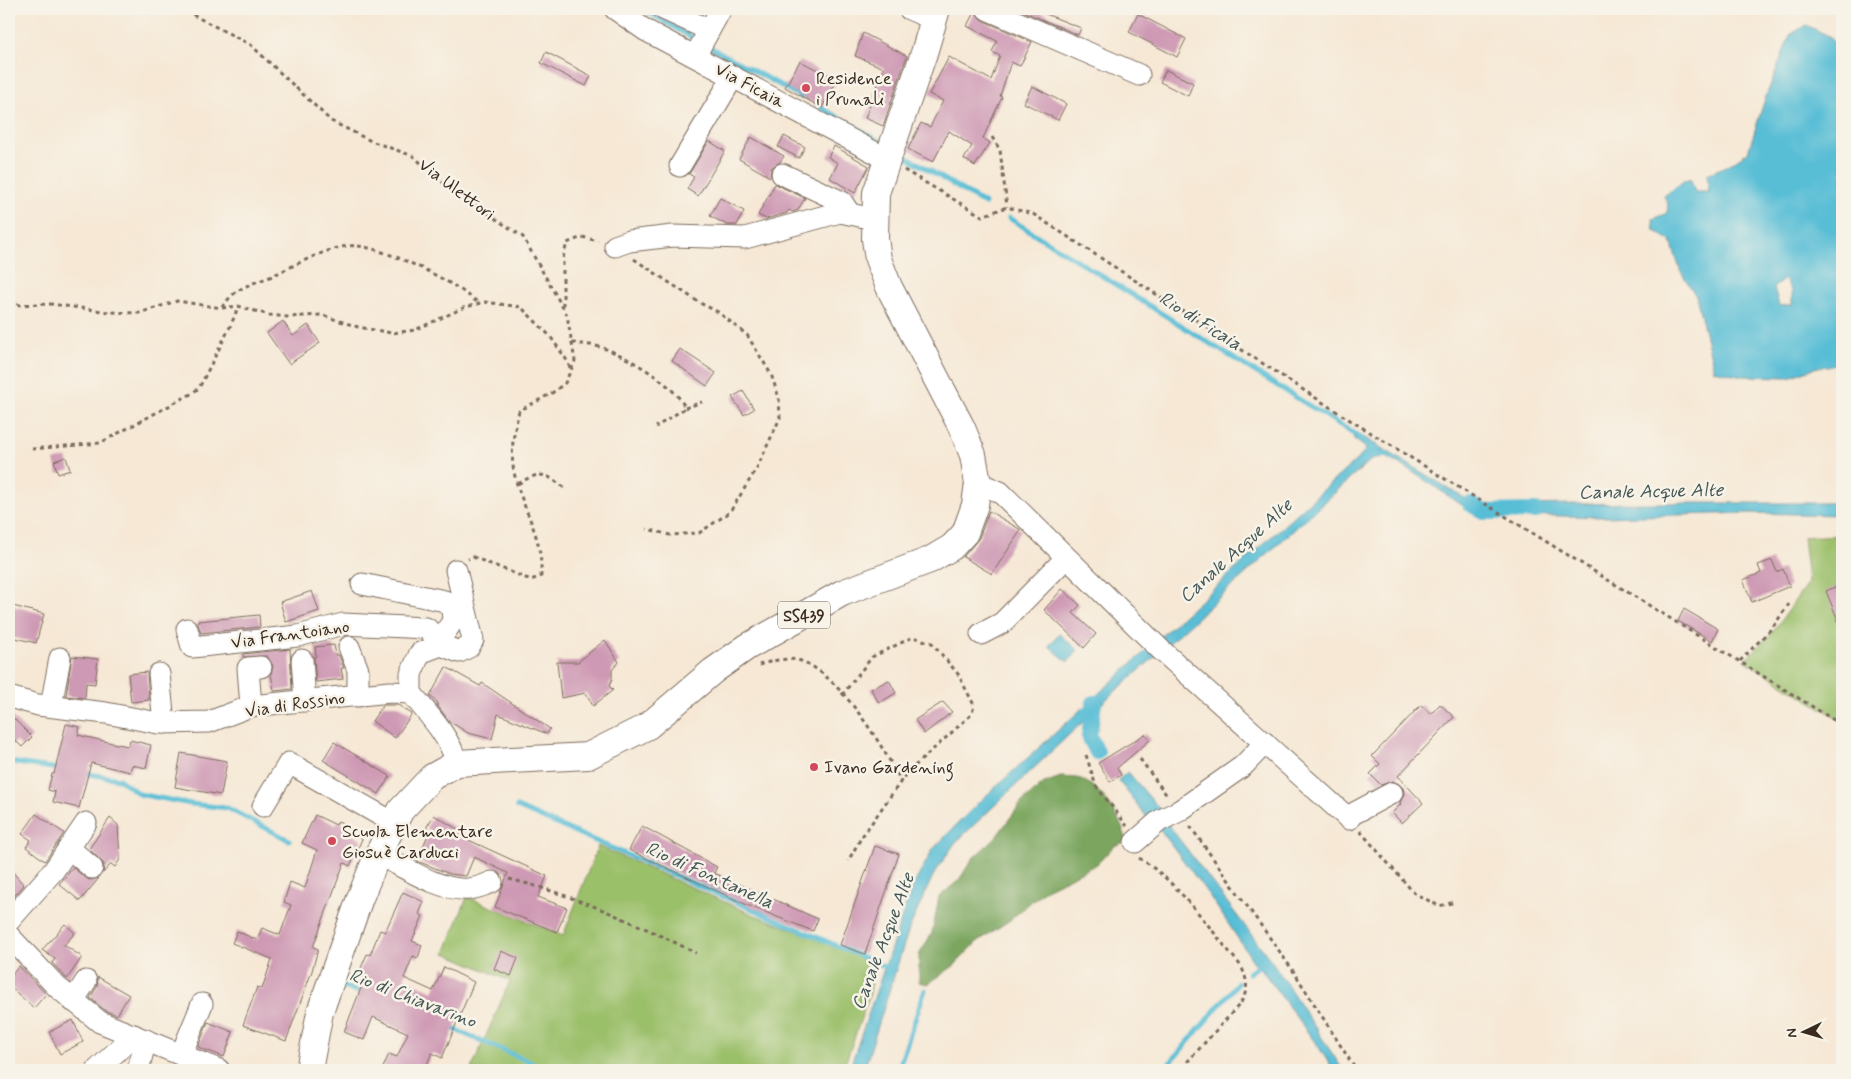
<svg xmlns="http://www.w3.org/2000/svg" width="1851" height="1079" viewBox="0 0 1851 1079" font-family="Mynerve,sans-serif">
<style>
.green{fill:#9bc06b;stroke:#6b7544}
.forest{fill:#7ca65f;stroke:#5c683e}
.water{fill:#58bed6;stroke:#4a747a;fill-rule:evenodd}
.lines{fill:none;stroke-linecap:round;stroke-linejoin:round}
.stream{stroke:#58bed6;stroke-width:5}
.canal{stroke:#58bed6;stroke-width:16}
.building{fill:#ce99b4}
.minor-casing{stroke:#7c6c5e;stroke-width:23}
.major-casing{stroke:#7c6c5e;stroke-width:28}
.path{stroke:#7c6c5e;stroke-width:3;stroke-dasharray:4 4;stroke-linecap:butt}
.minor{stroke:#fff;stroke-width:21}
.major{stroke:#fff;stroke-width:26}
.poi-dot{fill:#d1495b;stroke:#f7f3e8;stroke-width:2}
.labels{text-anchor:middle;stroke-width:5;stroke-linejoin:round;paint-order:stroke}
.shield{fill:#f7f3e8;stroke:#73665b;stroke-width:1}
.shield-label{font-size:16px;font-weight:bold;fill:#3b2a1e}
.poi-label{font-size:18px;fill:#3b2a1e;stroke:#f7f3e8;text-anchor:start}
.street-label{font-size:18px;fill:#3b2a1e;stroke:#f7f3e8}
.water-label{font-size:19px;font-style:italic;fill:#445655;stroke:#f7f3e8}
</style>
<rect width="100%" height="100%" fill="#f7f3e8"/>
<filter id="ink" filterUnits="userSpaceOnUse"><feTurbulence type="fractalNoise" baseFrequency=".02" numOctaves="2"/><feDisplacementMap in="SourceGraphic" scale="10" xChannelSelector="R" yChannelSelector="G"/><feConvolveMatrix kernelMatrix="1 2 1 2 8 2 1 2 1" color-interpolation-filters="sRGB"/></filter>
<filter id="wash" filterUnits="userSpaceOnUse"><feTurbulence type="fractalNoise" baseFrequency=".0096" numOctaves="4" result="noise"/><feDisplacementMap in="SourceGraphic" scale="20" xChannelSelector="R" yChannelSelector="G"/><feGaussianBlur stdDeviation="1.12" result="paint"/><feColorMatrix in="noise" values="0 0 0 0 0 0 0 0 0 0 0 0 0 0 0 0 0 1.4 0 .05"/><feComposite in="paint" operator="in"/></filter>
<g filter="url(#wash)">
<rect width="100%" height="100%" fill="#f6e8d5"/>
<g class="green">
<path d="M1842,535v186l-98,-61 28,-27 36,-51 -5,-45z"/>
<path d="M598,846l154,68 122,46 -4,33 -27,77h-372l39,-89 -65,-28 22,-56 96,39z"/>
</g>
<path class="forest" d="M1061,777c6,1 14,0 20,2 23,11 39,39 46,62l-13,5 -17,18 -51,25 -36,31 -33,22 -22,23 -27,19 -9,-2v-27l13,-22 7,-36 20,-17 14,-22 23,-21 26,-35 22,-19z"/>
<g class="water">
<path d="M1806,25l23,11 13,19v309l-28,4 -25,9 -46,-1 -29,-6 -18,-74 -16,-26 -9,-29 -17,-11 -1,-11 14,-6 1,-9 -4,-8 21,-16h6l4,12h14l-2,-18 20,-8 21,-14 17,-53 25,-64zM1785,279l7,13v13l-13,1 -5,-19z"/>
<path d="M1355,432l141,85 -17,-3 -14,-7 -63,-42 -17,-8 -13,2 -206,187 -7,-8 204,-184 3,-6 -12,-9z"/>
<path d="M1643,503h199v12l-93,-2 -146,4 -85,-2 -11,-10z"/>
<path d="M1059,634l19,16 -10,12 -19,-16z"/>
<path d="M1150,647l7,8 -48,42 -154,146 -22,33 -24,53 -45,141h-15l63,-182 21,-39 45,-46z"/>
<path d="M1128,772l34,40 -13,8 -31,-40z"/>
<path d="M1167,823l106,140 70,107h-10l-13,-21 -59,-80 -4,-2 -46,-69 -52,-70z"/>
</g>
<g class="lines">
<g class="stream">
<path d="M643,9l55,32"/>
<path d="M706,45l96,52"/>
<path d="M818,106l63,36"/>
<path d="M901,153l84,51"/>
<path d="M1009,218l352,220"/>
<path d="M9,762l51,7"/>
<path d="M83,773l36,6 20,15 52,10 36,4 62,32"/>
<path d="M517,807l373,162"/>
<path d="M1249,973l8,-6"/>
<path d="M337,984l27,10"/>
<path d="M449,1027l100,43"/>
<path d="M898,1070l27,-80"/>
<path d="M1164,1070l74,-87"/>
</g>
<g class="canal">
<path d="M1470,504l15,8 51,-1"/>
<path d="M1094,703l-5,33 8,16"/>
</g>
</g>
<g id="blocks">
<g class="building">
<path d="M1018,9h15l48,19 -3,7z"/>
<path d="M975,10l7,10 50,22 -12,24 -9,-4 -11,34 2,1 -19,41 7,5 -15,23 -11,-7 8,-13 -23,-15 -16,31 -25,-13 13,-26 9,4 13,-26 -14,-7 20,-37 42,23 9,-24 -8,-4 5,-11 -30,-15z"/>
<path d="M1138,14l48,25 -9,18 -48,-25z"/>
<path d="M863,33l44,23 -24,70 -18,-8 19,-50 -29,-12z"/>
<path d="M546,52l45,24 -5,10 -45,-23z"/>
<path d="M800,61l37,19 -15,28 -37,-21z"/>
<path d="M1166,70l27,13 -5,13 -28,-14z"/>
<path d="M1032,86l34,18 -8,16 -34,-17z"/>
<path d="M784,136l21,11 -6,11 -21,-11z"/>
<path d="M751,137l33,19 -4,6 -9,6 -1,9 -31,-18z"/>
<path d="M709,141l16,10 -27,45 -11,-7 7,-12 -5,-3z"/>
<path d="M834,146l35,20 -14,27 -25,-15 8,-15 -10,-6z"/>
<path d="M775,184l30,14 -7,12 -5,2 -4,-2 -2,3 -21,6 -8,-4z"/>
<path d="M720,198l24,13 -7,14h-10l-17,-9z"/>
<path d="M283,321l10,15 15,-11 12,18 -31,21 -22,-31z"/>
<path d="M680,349l36,24 -9,13 -35,-25z"/>
<path d="M743,391l11,18 -10,6 -12,-18z"/>
<path d="M66,457l4,13 -12,4 -4,-13z"/>
<path d="M989,511l32,19 -29,44 -29,-17 16,-19z"/>
<path d="M1772,560l5,12 6,-3 7,17 -38,16 -9,-22 18,-7 -3,-8z"/>
<path d="M1842,584v46l-16,-39z"/>
<path d="M1062,589l18,16 -7,8 23,21 -12,14 -40,-38z"/>
<path d="M312,591l7,20 -33,11 -6,-20z"/>
<path d="M9,605l35,9 -8,29 -25,-6 1,-5h-3z"/>
<path d="M1684,609l34,20 -6,12 -34,-20z"/>
<path d="M259,615l1,12 -59,6 -3,-9v-3z"/>
<path d="M605,640l14,22 -7,8v10l-3,6 4,4 -20,16 -7,-13 -25,5 -4,-36h21z"/>
<path d="M334,645l2,10h3l5,13h-3l2,11 -27,3 -2,-25 2,-1 -1,-9z"/>
<path d="M290,649l2,40 -18,2 -3,-17 2,-8 -6,-10 -24,1v-3z"/>
<path d="M72,656l26,3 -3,25 -9,-1 -1,15 -19,-2z"/>
<path d="M446,667l34,19 2,-3 68,46 -3,5 -49,-20 -6,25 -24,-6 -19,-12 -12,-16 1,-2 -8,-7z"/>
<path d="M147,672l2,28 -18,2 -3,-28z"/>
<path d="M889,680l7,13 -17,10 -8,-14z"/>
<path d="M943,702l9,10 -28,22 -9,-14z"/>
<path d="M1440,704l14,13 -56,59 25,27 -21,20 -10,-10 9,-9 -1,-1 4,-9 -1,-6 -10,-7 -12,4 -11,-11 10,-10 -8,-8 49,-51 10,9z"/>
<path d="M383,705h15l14,9 -17,24 -23,-17z"/>
<path d="M9,714l23,23 -10,10 -6,-6 -7,7z"/>
<path d="M66,724l14,3 -2,8 39,9 11,2 2,-6 21,5 -5,23 -14,-3 -2,7 -39,-9 -12,45 -26,-6 2,-10 -7,-2 4,-16h2z"/>
<path d="M1145,734l5,6 -33,28 4,7 -11,7 -12,-19z"/>
<path d="M334,742l56,34 -11,18 -56,-34z"/>
<path d="M181,753l46,8 -6,34 -46,-8z"/>
<path d="M36,814l28,19 -19,28 -19,-14 5,-7 -9,-6z"/>
<path d="M315,815l21,10 2,-4 11,5 -3,6 16,7 -12,27 -6,-3 -31,84 5,2 -6,22 -26,70 -43,-16 14,-38 5,2 10,-30 -40,-16 5,-12 20,9 5,-12 18,7 11,-30 -7,-3 6,-20 15,6 12,-38 -15,-7z"/>
<path d="M434,815l30,18 -2,4 85,39 -9,21 29,11 -10,24 -62,-25 13,-34 -34,-16 -8,19 -16,-2 -33,-13 13,-31 -4,-2z"/>
<path d="M110,818l8,7 2,34 -5,8 -4,-3 -8,9 1,-9 -15,-15z"/>
<path d="M642,826l75,41 -3,6 104,46 -5,12 -66,-26 -118,-55z"/>
<path d="M875,846l24,8 -34,100 -25,-9z"/>
<path d="M9,868l15,17 -15,17z"/>
<path d="M73,868l16,12 10,-2 -19,23 -21,-17z"/>
<path d="M403,892l21,10 -5,12 4,2 -11,25 10,4 -4,13 -5,-2 -9,22 29,13 11,-24 30,15 -32,76 -10,-5 -7,16 3,1h-46l7,-16 8,3 11,-24 -35,-16 -9,23 -20,-8 17,-44 3,-10 -6,-3 9,-21 3,1 10,-25 5,2z"/>
<path d="M65,924l10,9 -11,12 18,12 -15,22 -15,-16 3,-4 -13,-9z"/>
<path d="M501,951l17,7 -7,18 -17,-7z"/>
<path d="M19,966l27,28 -12,14 -25,-22v-8z"/>
<path d="M98,977l31,18 -12,20 -11,-4 -16,-13 7,-11z"/>
<path d="M73,1020l10,22 -23,12 -11,-22z"/>
<path d="M208,1022l25,10 -9,25 -26,-10z"/>
</g>
</g>
</g>
<g filter="url(#ink)">
<use href="#blocks" fill-opacity="0" stroke="#7c6c5e" stroke-width="1"/>
<g class="lines">
<defs>
<g id="minor">
<path d="M615,9l30,21 242,129"/>
<path d="M663,9l46,21"/>
<path d="M909,9l26,11"/>
<path d="M987,9l152,66"/>
<path d="M695,56l26,-47"/>
<path d="M680,166l53,-89"/>
<path d="M782,174l60,28 8,12"/>
<path d="M615,246l14,-5 44,-5 72,2 95,-26 34,7"/>
<path d="M978,483l22,9 161,158 188,169"/>
<path d="M362,584l83,17 7,8 1,12 -7,10 -9,6"/>
<path d="M187,629l5,18 106,-11 45,-12 83,4 11,9 4,8"/>
<path d="M981,634l21,-11 64,-65"/>
<path d="M349,647l9,23v26"/>
<path d="M302,660l3,41"/>
<path d="M159,674l5,49"/>
<path d="M411,693v-19l9,-21 21,-8 18,7 10,-5 4,-7 -17,-70"/>
<path d="M9,697l29,8 68,8 52,10 51,-1 42,-16 139,-14 21,1c18,22 38,43 46,70"/>
<path d="M51,706l9,-48"/>
<path d="M251,706l-3,-38 13,-1"/>
<path d="M263,806l26,-43 105,60"/>
<path d="M1347,817l45,-24"/>
<path d="M1135,842l24,-21 20,-10 64,-45 22,-23"/>
<path d="M69,848l23,20"/>
<path d="M378,854c24,12 63,38 91,35 8,-1 16,-4 23,-7"/>
<path d="M9,921l45,-51 32,-47"/>
<path d="M9,936l48,51 43,35 119,48"/>
<path d="M73,1001l13,-20"/>
<path d="M181,1055l21,-51"/>
<path d="M97,1070l37,-35"/>
<path d="M138,1070l8,-30"/>
</g>
<path id="major" d="M309,1070l11,-58 40,-114 18,-44 23,-44 31,-33 25,-14 131,-7 60,-30 65,-55 34,-24 95,-54 88,-33 22,-13 13,-14 10,-28 3,-22 -5,-28 -11,-27 -73,-141 -11,-28 -3,-20 1,-46 48,-140 13,-44"/>
</defs>
<use href="#minor" class="minor-casing"/>
<use href="#major" class="major-casing"/>
<g class="path">
<path d="M187,9l8,7 56,29 80,76 40,20 42,15 35,31 75,50 44,78 8,46 -10,22 -13,10 -33,18c-5,20 -9,39 -5,61 8,39 29,61 27,104l-10,4 -58,-23 -5,2"/>
<path d="M992,137l8,13 7,57"/>
<path d="M904,170l78,46 25,-9 26,7 309,201 500,310"/>
<path d="M634,259l66,44 18,9 29,23 24,39 8,24 1,20 -23,50 -27,44 -31,21 -29,2 -23,-6"/>
<path d="M9,305l42,-1 58,8 30,1 38,-12 45,7 16,-2 31,9 19,2 34,-2 36,12 34,6 23,-3 48,-22 22,-6 36,5 29,29 16,23 5,11"/>
<path d="M563,306v-48l4,-15 15,-6 16,4"/>
<path d="M222,307c15,-21 28,-22 50,-31 22,-10 62,-33 86,-30 30,3 99,37 120,57"/>
<path d="M572,343c11,1 24,2 34,6 24,9 70,36 79,59l-29,19"/>
<path d="M685,408l17,-6"/>
<path d="M32,449l68,-6 91,-49 8,-6 32,-63 7,-18"/>
<path d="M518,484c24,-15 28,-10 49,6"/>
<path d="M1740,661l32,-33 17,-24"/>
<path d="M759,665c13,-4 30,-9 45,-3 38,17 78,83 97,119"/>
<path d="M842,695l30,-38 41,-20 19,6 26,31 16,31 -2,9 -66,60 -45,64 -13,23"/>
<path d="M1086,755l10,31 31,40"/>
<path d="M1140,759l28,38"/>
<path d="M1190,826l102,143 64,101"/>
<path d="M1360,831l54,62 25,13 16,-4"/>
<path d="M1139,858c39,23 73,74 102,108 7,15 8,23 -1,38l-60,66"/>
<path d="M509,879c66,16 127,44 187,74"/>
</g>
<use href="#minor" class="minor"/>
<use href="#major" class="major"/>
</g>
</g>
<g class="poi-dot">
<circle cx="806" cy="88" r="5"/>
<circle cx="814" cy="767" r="5"/>
<circle cx="332" cy="841" r="5"/>
</g>
<g class="labels">
<rect class="shield" x="778" y="601.5" width="52" height="27" rx="4"/>
<g class="shield-label">
<text x="804" y="621">SS439</text>
</g>
<g class="poi-label">
<text x="816" y="84">Residence<tspan x="816" dy="21">i Prunali</tspan></text>
<text x="824" y="773">Ivano Gardening</text>
<text x="342" y="837">Scuola Elementare<tspan x="342" dy="21">Giosuè Carducci</tspan></text>
</g>
<g class="street-label">
<text transform="translate(750 85) rotate(28)" y="6">Via Ficaia</text>
<text transform="translate(457 189) rotate(37)" y="6">Via Ulettori</text>
<text transform="translate(290 634) rotate(-8)" y="6">Via Frantoiano</text>
<text transform="translate(295 704) rotate(-8)" y="6">Via di Rossino</text>
</g>
<g class="water-label">
<text transform="translate(1201 320) rotate(32)" y="7">Rio di Ficaia</text>
<text transform="translate(1651 490) rotate(-1)" y="7">Canale Acque Alte</text>
<text transform="translate(1235 550) rotate(-42)" y="7">Canale Acque Alte</text>
<text transform="translate(710 874) rotate(24)" y="7">Rio di Fontanella</text>
<text transform="translate(882 941) rotate(-69)" y="7">Canale Acque Alte</text>
<text transform="translate(413 997) rotate(21)" y="7">Rio di Chiavarino</text>
</g>
</g>
<rect width="1851" height="1079" fill="none" stroke="#f7f3e8" stroke-width="30"/>
<g transform="translate(1804 1032) rotate(265)" stroke="#f7f3e8" stroke-width="4" paint-order="stroke">
<path d="M0-4L9 19L0 12L-9 19Z" fill="#3b2a1e"/>
<text y="-8" font-size="14" font-weight="bold" text-anchor="middle" fill="#3b2a1e">N</text>
</g>
</svg>
